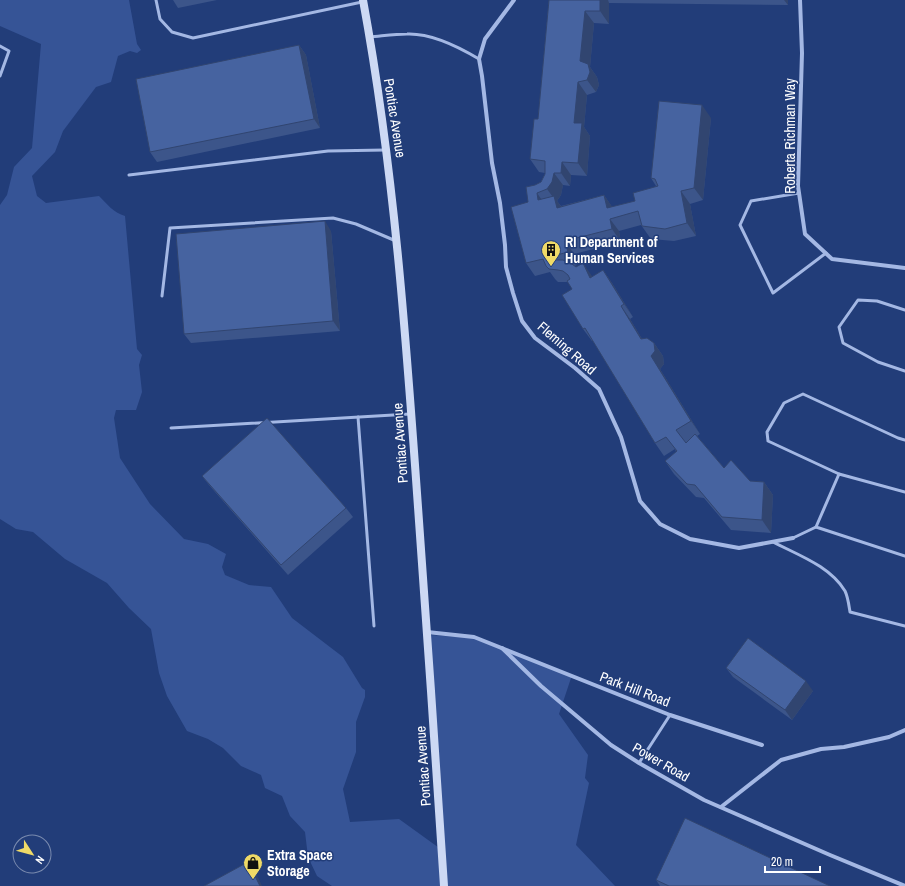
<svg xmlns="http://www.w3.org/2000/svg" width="905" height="886" viewBox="0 0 905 886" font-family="'Archivo Narrow',sans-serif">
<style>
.green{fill:#365496}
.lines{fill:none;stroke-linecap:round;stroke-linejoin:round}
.lane{stroke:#a4b8e4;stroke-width:3}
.street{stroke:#a4b8e4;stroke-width:4}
.secondary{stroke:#cdd9f4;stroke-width:8}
.wall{fill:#3c558a}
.shaded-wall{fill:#314570}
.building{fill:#4663a0;stroke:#314570}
.labels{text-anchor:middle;stroke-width:3;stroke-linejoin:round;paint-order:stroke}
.street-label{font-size:14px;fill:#fff;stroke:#223d79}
.poi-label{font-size:14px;font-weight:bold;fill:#fff;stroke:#223d79;text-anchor:start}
</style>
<rect width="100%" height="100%" fill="#223d79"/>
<path class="green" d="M0,0h129l8,44 4,6 -4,3 -7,-2 -12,5 -7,26 -15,5 -33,44 -8,21 -23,24 5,20 9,7 53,-7c8,8 15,17 26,20l12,133 5,6 -3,10 3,27 -6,18h-20l-2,8 6,40 30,46 34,35 24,5 18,10 -4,13 3,8 24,10 22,2 21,31 51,39 19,31 3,2v7l-9,25v30l-13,37 7,33 49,-3 43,31 -12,-215 46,3 96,37 -13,39 29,41 -3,23 4,5 -13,62 39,41h-283l-15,-10 -9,-19 -3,-25 -15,-16 -8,-20 -17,-8 -4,-13 -20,-9 -18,-18 -15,-9 -21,-8 -20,-35 -8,-23 -8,-44 -22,-21 -22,-25 -42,-24 -32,-27 -17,-3 -16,-10v-314l7,-10 7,-28 18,-19 9,-104 -41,-18z"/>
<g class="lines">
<g class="lane">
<path d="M156,0l4,19 12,13 21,6 169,-36"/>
<path d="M370,37c12,-1 25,-3 37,-3 24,-1 52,13 72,25"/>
<path d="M0,46l9,5 -9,25"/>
<path d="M129,175l199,-24 57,-1"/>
<path d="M799,193l-48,8 -11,24 33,68 53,-40"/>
<path d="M162,296l8,-68 163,-10 23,6 40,17"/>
<path d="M905,310l-28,-9 -19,-1 -19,27 4,16 35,19 27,9"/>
<path d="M358,417l16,209"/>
<path d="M171,428l239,-14"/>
<path d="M839,474l-71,-33 -1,-9 17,-29 19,-9 95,44 7,2"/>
<path d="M905,492l-66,-18 -23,53 89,29"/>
<path d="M793,538l23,-11"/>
<path d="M773,542c25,13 57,24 72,49 3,6 4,15 5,21l55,14"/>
<path d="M639,763l31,-48"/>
</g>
<g class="street">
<path d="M514,0l-29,39 -6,20 3,17 10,87 8,40 5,42 1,22 7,26 9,28 13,17 40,30 24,21 22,48 19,64 20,23 30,15 49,9 54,-10"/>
<path d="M800,0l2,53 -4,133 7,48 27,25 73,9"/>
<path d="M427,632l47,5 196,78 92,30"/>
<path d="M502,648l39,38 70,59 28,18 65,37 126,55 75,31"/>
<path d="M721,807l60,-47 40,-11 23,-2 45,-10 16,-7"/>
</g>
<path class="secondary" d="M363,0c31,168 43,337 55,507 9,126 18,253 26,379"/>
</g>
<g class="wall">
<path d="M173,0h44l-39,8z"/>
<path d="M549,0h239v5l-179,-2v21l-15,-1 -4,44 7,10 2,8 -3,7 -9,3 -3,32 6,9 -3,40 -16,-1 -1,11 -7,-1 -2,10 -4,6 4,5 43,-11 8,12 23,-6 21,-15 -5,-8 60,-60 -8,82 -13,4 6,32 -22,5 -23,-2 -10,-14 -22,6 2,11 -47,12 3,11 -3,1 18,11 11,-7 9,13 21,34 -3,2 12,20 12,4 9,13 1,8 -4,5 40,65 -3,2 27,32 26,13 14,1 9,13 -2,38 -40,-3 -27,-32 -8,-1 -22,-23 -9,-13 11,-9 -1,-3 -11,7 -9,-13 -62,-102h-1l-9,-12 -11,-40 -4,-7h-10l-3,-3 -5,-7 -15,4 -9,-13 2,-61 7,-17 6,-3 4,-8v-1l-6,-1 -9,-13 8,-40z"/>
<path d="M299,45l7,10 14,73 -163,34 -7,-10z"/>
<path d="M331,231l9,100 -149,12 -7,-9z"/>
<path d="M202,476l144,32 7,9 -65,58 -79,-90z"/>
<path d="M726,668l87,23 -21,29 -59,-43z"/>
<path d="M656,880l174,6h-170z"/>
</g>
<g class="shaded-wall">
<path d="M600,0h8l1,3v21l-9,-13z"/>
<path d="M784,0h4v5z"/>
<path d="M585,11l9,12 -4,44 7,10 2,8 -3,7 -9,-12 -7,-19z"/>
<path d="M299,45l7,10 14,73 -6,-9z"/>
<path d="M578,82l9,13 -3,32 6,9 -3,40 -9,-13 -4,-40z"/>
<path d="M702,105l9,13 -8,82 -9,-12z"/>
<path d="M562,162l9,13 -1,11 -9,-13z"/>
<path d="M554,173l9,12 -2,10 -4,6 6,8 -6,-1 -2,-8 -8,-11z"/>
<path d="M681,191l9,13 6,32 -9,-13z"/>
<path d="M537,193l9,13 -8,-6z"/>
<path d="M604,195l9,13h-6z"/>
<path d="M610,219l9,12 2,11 -9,-13z"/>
<path d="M325,221l6,10 9,100 -7,-10z"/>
<path d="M565,241l9,13 3,11 -9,-13z"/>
<path d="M583,263l9,13 7,15 -9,-13z"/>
<path d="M603,270l9,13 21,34 -9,-13z"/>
<path d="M621,306l9,13 20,33 -9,-13z"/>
<path d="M654,343l9,13 1,8 -4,5 40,65 -9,-13 -40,-65z"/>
<path d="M764,482l9,13 -2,38 -9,-13z"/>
<path d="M806,681l7,10 -21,29 -7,-10z"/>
<path d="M248,862l9,13 5,11h-2z"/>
</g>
<g class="building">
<path d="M549,0h51v11h-15l-5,50 8,3 2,8 -3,8 -9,2 -4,41h8l-4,40 -16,-1 -1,11h-7l-2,9 -5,7 -10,4 1,7 16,-4 3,12 47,-13 3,13 28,-7 -2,-8 25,-7 -3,-7 -4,-1 8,-77 43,4 -8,83 -13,3 6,32 -22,6 -23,-3 -4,-15 -28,8 2,10 -47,12 3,11 -15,4 1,4h9l9,4 4,3 7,-4 7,15 13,-8 21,34 -3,2 20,33 6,-1 7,5 1,8 -4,5 40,65 -15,9 10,13 9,-9 29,34 7,-8 19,21 14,1 -2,38 -40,-3 -27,-32 -8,-1 -22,-23 12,-10 -11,-14 -11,6 -70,-115 -2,1 -21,-34 10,-6 -5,-8 3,-2 -2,-4 -5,-4 -5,-1 -9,-1 -3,-3 -3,-7 -17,4 -15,-56 17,-5 -2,-15 9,-2 6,-3 4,-8v-13l-15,-2 4,-40h4z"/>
<path d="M299,45l15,74 -164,33 -14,-73z"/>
<path d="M325,221l8,100 -149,13 -8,-100z"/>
<path d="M267,418l79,90 -65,57 -79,-89z"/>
<path d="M748,638l58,43 -21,29 -59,-42z"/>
<path d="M685,818l145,68h-161l-13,-6z"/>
<path d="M248,862l12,24h-56z"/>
</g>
<defs>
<symbol id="building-pin" viewBox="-11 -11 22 30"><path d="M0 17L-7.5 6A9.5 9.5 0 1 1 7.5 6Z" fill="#efda67" stroke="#223d79"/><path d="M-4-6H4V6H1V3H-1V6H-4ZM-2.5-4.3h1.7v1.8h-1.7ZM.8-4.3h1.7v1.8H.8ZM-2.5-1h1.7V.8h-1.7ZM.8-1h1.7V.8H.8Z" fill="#111"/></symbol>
<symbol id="shop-pin" viewBox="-11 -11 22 30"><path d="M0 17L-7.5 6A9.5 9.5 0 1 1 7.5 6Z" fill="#efda67" stroke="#223d79"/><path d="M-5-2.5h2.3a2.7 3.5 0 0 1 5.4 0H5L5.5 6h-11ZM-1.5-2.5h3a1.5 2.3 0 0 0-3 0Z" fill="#111"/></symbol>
</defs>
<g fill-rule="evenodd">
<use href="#building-pin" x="540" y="239" width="22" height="30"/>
<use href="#shop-pin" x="242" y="852" width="22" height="30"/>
</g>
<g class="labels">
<g class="street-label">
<text transform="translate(395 118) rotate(81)" y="5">Pontiac Avenue</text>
<text transform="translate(790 136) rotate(-90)" y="5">Roberta Richman Way</text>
<text transform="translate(567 348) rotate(41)" y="5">Fleming Road</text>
<text transform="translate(400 443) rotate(-94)" y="5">Pontiac Avenue</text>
<text transform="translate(635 689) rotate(21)" y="5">Park Hill Road</text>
<text transform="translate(661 762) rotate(30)" y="5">Power Road</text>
<text transform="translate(423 766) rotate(-94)" y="5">Pontiac Avenue</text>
</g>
<g class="poi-label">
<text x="565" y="247">RI Department of<tspan x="565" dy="16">Human Services</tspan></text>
<text x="267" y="860">Extra Space<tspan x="267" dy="16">Storage</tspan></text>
</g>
</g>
<g transform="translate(32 854) rotate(126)"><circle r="19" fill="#223d79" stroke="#7a8baf"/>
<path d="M0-3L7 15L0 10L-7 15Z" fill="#efda67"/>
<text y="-6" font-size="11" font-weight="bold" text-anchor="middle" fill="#ffffff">N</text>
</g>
<path d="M765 866v6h55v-6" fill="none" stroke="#ffffff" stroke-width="2"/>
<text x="771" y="866" font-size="12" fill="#ffffff" stroke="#223d79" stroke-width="3" paint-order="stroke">20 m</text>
</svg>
